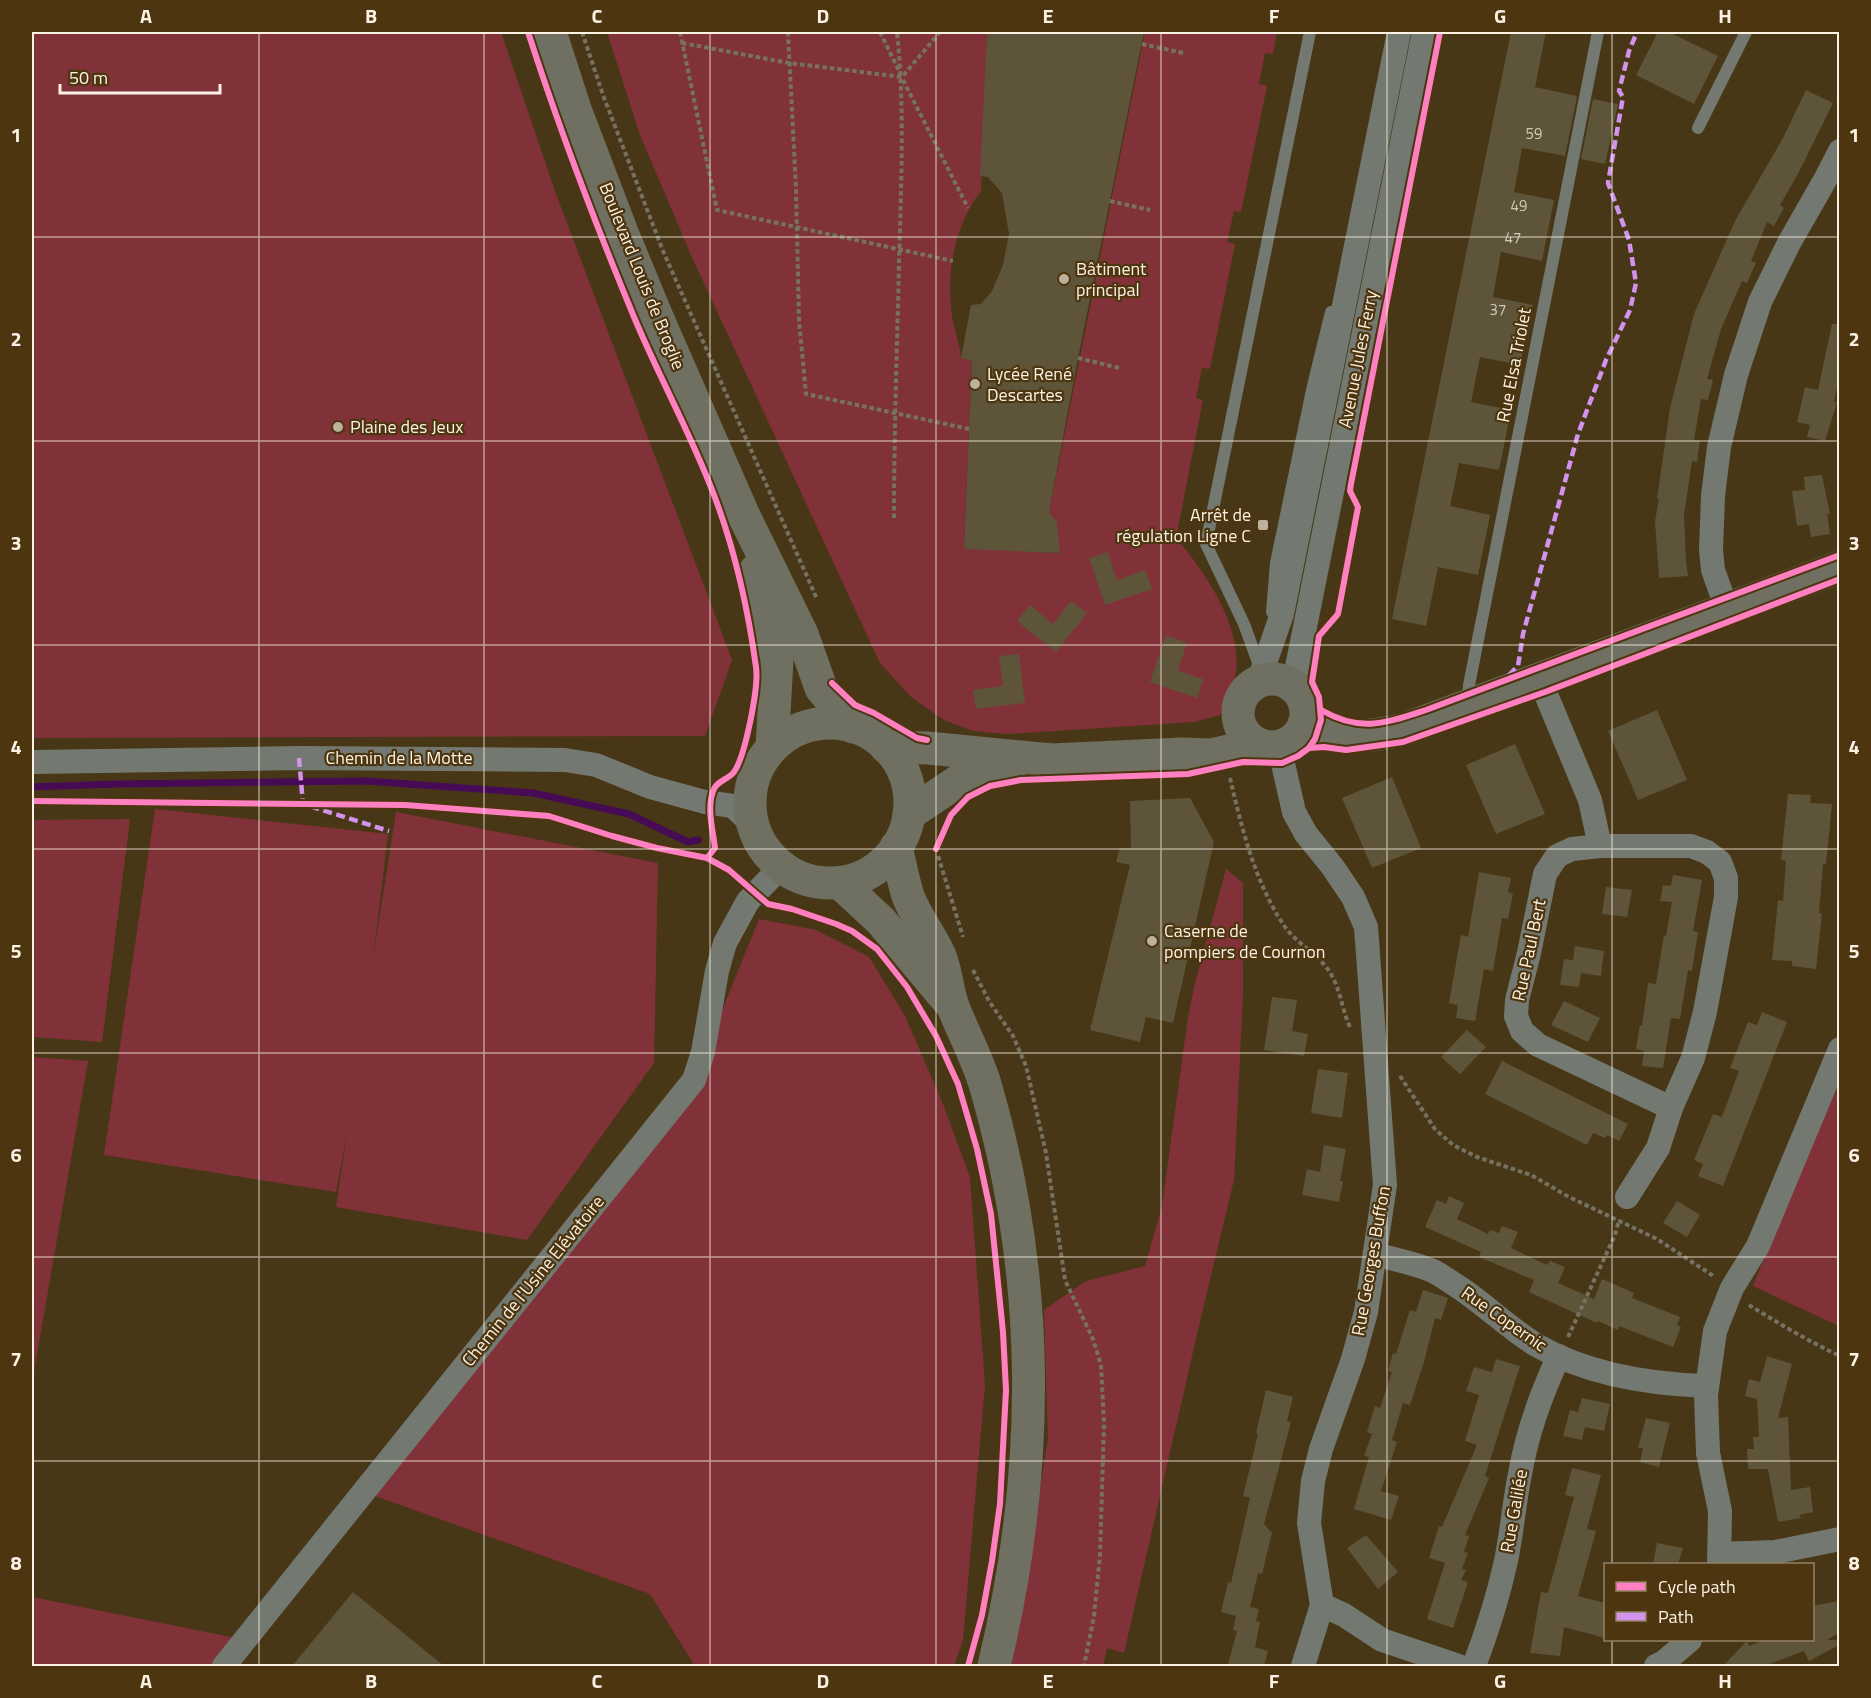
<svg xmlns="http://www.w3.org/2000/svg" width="1871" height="1698" viewBox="0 0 1871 1698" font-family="'Titillium Web',sans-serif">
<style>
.green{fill:#813238}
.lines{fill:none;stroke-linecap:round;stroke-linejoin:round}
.stream{stroke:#470a55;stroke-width:7}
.building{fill:#5e543a}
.path{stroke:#757262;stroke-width:4;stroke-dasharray:4.5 3;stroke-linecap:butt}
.lane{stroke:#737970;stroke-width:12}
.street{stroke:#737970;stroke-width:24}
.secondary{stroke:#6f7061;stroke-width:33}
.quiet{stroke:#d193ec;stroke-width:4.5;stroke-dasharray:9 4.5;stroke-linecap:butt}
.cycleway-casing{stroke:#4d350f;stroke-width:10}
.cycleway{stroke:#ff80c0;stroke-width:6}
.grid{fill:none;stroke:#fbf2e4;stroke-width:1.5;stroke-opacity:0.55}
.poi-dot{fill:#bcb19c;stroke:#4d350f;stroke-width:2}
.labels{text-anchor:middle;stroke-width:4.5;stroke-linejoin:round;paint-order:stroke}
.number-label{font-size:15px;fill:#d4caba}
.poi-label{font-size:18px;fill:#fbf2e4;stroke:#4d350f;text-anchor:start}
.street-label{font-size:18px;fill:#fbf2e4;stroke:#4d350f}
.neatline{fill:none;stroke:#fbf2e4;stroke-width:2}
.grid-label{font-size:20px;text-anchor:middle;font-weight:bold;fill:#fbf2e4}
</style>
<rect width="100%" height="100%" fill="#483716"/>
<g class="green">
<path d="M32,32h469l55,162 176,466 -27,76 -673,2z"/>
<path d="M607,32h380l-6,159c-27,35 -35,82 -29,125 2,14 8,28 9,42l11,3 -8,187 95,5 -2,-31 -8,-10 96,-480h132l-4,22 -8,-1 -6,31 8,2 -26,126 -7,-1 -7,31 8,2 -25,125 -8,-1 -6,30 7,2 -27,138c28,32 66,88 60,133 -2,15 -11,31 -16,44l-26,7 -187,12 -34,-3 -29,-11 -33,-23 -31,-34 -189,-408 -51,-120z"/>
<path d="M155,809l233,25 -15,125 23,-147 262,51 -4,200 -127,177 -191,-33 11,-74 -11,59 -232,-37z"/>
<path d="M130,819l-28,223 -70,-5v-217z"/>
<path d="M1226,869l17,14v112l-9,185 -36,150 -74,323 -17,-5 -4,18h-92l37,-227 -4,-129 42,-29 59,-15 17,-60 26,-189 7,-34z"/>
<path d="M759,919l57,11 53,27 36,59 36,83 29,78 15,208 -22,255 -9,26h-259l-45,-72 -286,-102 330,-412z"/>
<path d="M32,1057l56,4 -56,322z"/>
<path d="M1839,1073v253l-86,-40z"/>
<path d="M32,1597l204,41 -24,28h-180z"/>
</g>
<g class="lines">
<path class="stream" d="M32,787l85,-3 249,-3 167,12 96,21 59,28 10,-2"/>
</g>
<g class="building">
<path d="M987,32h157l-66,326 -29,154 8,10 3,31 -96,-4 8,-188 -11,-3 10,-53 10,-1 11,-13 11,-26 6,-31 -7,-41 -14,-16 -8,-1z"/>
<path d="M1511,32h35l-11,55 42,9 -12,60 -43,-8 -8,44 40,8 -12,61 -41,-9 -8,45 40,8 -13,60 -40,-8 -9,45 40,8 -12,60 -40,-7 -9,43 40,9 -12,60 -40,-8 -12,59 -34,-7z"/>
<path d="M1658,32h11l49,24 -24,48 -58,-29z"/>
<path d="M1806,90l27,13 -34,69 -19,33 4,3 -10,18 -7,-4 -16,39 5,2 -9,20 -5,-2 -21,48 -14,50 6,1 -5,20 -7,-1 -7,41 6,1 -3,21 -5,-1 -8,54 2,46 2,15 -29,2 -4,-57 4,-22h-2l13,-91 24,-94 41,-93 48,-83z"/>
<path d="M1593,99l25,5 -13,60 -24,-5z"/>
<path d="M1832,324h7v54l-5,24h3l-12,39 -18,-4 3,-12 -13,-3 8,-35 13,3z"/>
<path d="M1822,475l8,39h-3l3,20 -19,3 -2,-13 -12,2 -5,-35 13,-1 -1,-13z"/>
<path d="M1108,552l9,28 28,-10 7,19 -47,16 -16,-47z"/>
<path d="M1071,601l16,12 -31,39 -39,-31 13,-16 23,19z"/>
<path d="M1166,635l21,8 -9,28 25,8 -6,19 -47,-16z"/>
<path d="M1019,654l6,49 -49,6 -3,-19 30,-4 -4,-30z"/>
<path d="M1657,710l30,70 -49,20 -30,-69z"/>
<path d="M1515,744l30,70 -49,20 -30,-69z"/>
<path d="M1392,777l29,71 -49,20 -30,-70z"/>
<path d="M1788,794l23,1 -1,8 22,1 -6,60h-3l-4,49 3,1 -6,55 -24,-3v-5l-20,-1 6,-60 5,1 3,-40 -5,-1z"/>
<path d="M1190,798l24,44 -41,181 -27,-6 -6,25 -50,-12 40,-165 -14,-3 4,-14h11l-1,-47z"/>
<path d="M1479,872l32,6 -3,14 5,2 -5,25 -6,-1 -9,53 -9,-2 -9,52 -19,-3 2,-13 -9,-2 12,-68 7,2z"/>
<path d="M1673,875l29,5 -9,51 5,1 -6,39 -4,-1 -8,49 -9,-1 -8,50 -21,-2 2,-15 -8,-2 4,-24 2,1 6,-43 8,1 8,-49 2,1 6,-34 -12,-1 3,-16 8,1z"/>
<path d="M1606,887l26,3 -5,27 -25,-3z"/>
<path d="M1575,946l29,5 -3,25 -20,-3 -2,14 -19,-2 4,-26 9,1z"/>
<path d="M1272,997l25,3 -5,31 16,3 -4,22 -40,-6z"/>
<path d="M1564,1001l36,17 -12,24 -37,-17z"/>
<path d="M1762,1012l25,10 -64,164 -25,-10 5,-12 -9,-4 19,-46 9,3 17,-46 -9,-3 18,-46 9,3z"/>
<path d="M1467,1030l19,17 -26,27 -19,-17z"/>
<path d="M1502,1061l126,63 -9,17 -12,-6 -2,3 -12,-5 -6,12 -102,-51z"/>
<path d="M1318,1069l30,4 -6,45 -31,-5z"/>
<path d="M1324,1145l22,4 -6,32h3l-4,21 -37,-7 5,-26 13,3z"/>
<path d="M1449,1196l15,7 -7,16 31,15 2,-4 9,3 3,-7 16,6 -7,16 36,17 3,-4 15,6 -7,16 36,16 8,-20 32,14 -2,5 48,19 -3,8 4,2 -8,20 -54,-21 -1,4 -20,-9 -1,2 -68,-31 5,-12 -55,-23 2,-5 -56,-25 12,-27 9,4z"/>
<path d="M1677,1201l23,14 -13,22 -24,-14z"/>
<path d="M1423,1290l25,8 -7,22 -6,-2 -11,44 -14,43 -7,-2 -11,37 5,2 -16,49 18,5 -8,24 -37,-11 15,-52 -5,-1 8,-22 -5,-2 8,-26 5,2 12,-36 -4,-1 5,-18 3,1 14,-44 6,2z"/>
<path d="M1767,1356l25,8 -14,54 10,-1 3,73 19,-3 3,25 -14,3 2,3 -23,4 -10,-53h-20l-1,-20h7l-1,-12h6l-2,-38 -12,-3 4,-17 11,3z"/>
<path d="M1496,1359l24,7 -35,110 4,2 -24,57 4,1 -5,16 4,1 -6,16 4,1 -5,10 7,2 -15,46 -26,-9 18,-56 -16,-5 10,-32 3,1 35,-82 -12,-4 14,-46 -13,-4 8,-24 18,5z"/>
<path d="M1266,1390l27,7 -6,24 4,1 -27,102 8,9 -10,41 -4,-1 -8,34 9,2 -3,12 4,1 -5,25 13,4 -4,15h-27l-9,-2 9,-33 -4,-1 3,-14 -15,-4 7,-30 3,1 19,-85 -7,-2 15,-62 -2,-1z"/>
<path d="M1582,1398l28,6 -6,27 -19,-4 -3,13 -19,-4 7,-26 8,2z"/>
<path d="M1646,1418l24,5 -11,44 -19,-5 3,-14h-5z"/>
<path d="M1572,1468l29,7 -14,54 9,2 -18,65 27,7v35l-41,-11 -4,29 -30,-3 11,-61 7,1 26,-96 -9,-2z"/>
<path d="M1366,1535l32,37 -20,17 -31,-41z"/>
<path d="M1657,1543l26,5 -5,16h-25z"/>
<path d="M353,1592l91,74h-152z"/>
<path d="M1839,1601v32l-12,7h12v5l-30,16 -5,-10 -40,15h-41l24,-25 2,5 15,-6h48v-34z"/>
</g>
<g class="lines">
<g class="path">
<path d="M582,32l21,63 60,156 154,348"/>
<path d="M680,32l37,178 236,51"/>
<path d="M788,32l8,157 3,131 7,74 163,35"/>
<path d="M880,32l20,41"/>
<path d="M682,43l107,20 113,14 38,-45"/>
<path d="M1142,44l41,9"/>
<path d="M903,80l65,128"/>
<path d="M1110,201l40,9"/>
<path d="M1078,358l41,10"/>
<path d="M894,518c0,-85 3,-169 5,-254 2,-78 6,-155 -2,-232"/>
<path d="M1230,778c12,51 25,105 55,149 14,19 36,28 47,49 9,16 10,34 18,51"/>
<path d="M936,849l27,88"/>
<path d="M973,970l16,31 24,35 13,30 20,87 19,127 28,59 8,26 3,59 -4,131 -6,61 -10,50"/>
<path d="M1400,1076l35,53 18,16 24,12 54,18 38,22 88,42 58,38"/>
<path d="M1749,1305c29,18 59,36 91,51"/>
<path d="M1568,1337l47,-102 4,-15"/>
</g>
<g class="lane">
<path d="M1698,128l48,-96"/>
<path d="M1272,612l4,-49 36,-173 19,-78"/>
<path d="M1260,668l-16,-44 -38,-80 104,-512"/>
<path d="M1468,702l1,-17 129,-653"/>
</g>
<g class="street">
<path d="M1727,609l-14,-39 -2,-20 2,-54 6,-49 17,-72 24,-73 29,-59 36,-63 15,-29"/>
<path d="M1540,680l50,120 10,46"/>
<path d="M1258,683l24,-69 117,-582"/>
<path d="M1293,687l131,-655"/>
<path d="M1279,746l15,66 12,22 26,32 21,31 13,30 19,258 -19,127 -13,47 -32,90 -8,32 -4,42 13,82 22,10 38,25 77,26"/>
<path d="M32,762l267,-4 266,2 31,5 54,22 55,15 28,4 19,18"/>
<path d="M1627,1197l31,-49 13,-40 22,-50 12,-46 21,-115v-19l-6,-16 -13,-10 -16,-6h-91l-28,3 -15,7 -12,18 -16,79 -12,47 -1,16 6,15 16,14 133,63"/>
<path d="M1376,1254c19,6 39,9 57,17 8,4 16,10 24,15 28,18 52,43 81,60 51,29 111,38 168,40"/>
<path d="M1720,1554l55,-2 65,-13"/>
<path d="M1719,1564l1,-53 -12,-58 -2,-58 9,-64 17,-43 26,-42 82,-197"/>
<path d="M224,1666l470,-586 9,-28 14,-81 8,-28 23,-42 33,-34"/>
<path d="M1303,1666l19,-61"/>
<path d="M1474,1666c13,-34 24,-69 32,-105 6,-29 8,-58 14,-87 7,-41 21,-80 39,-118"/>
<path d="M1656,1666l8,-4 26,-22"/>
</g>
<g class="secondary">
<path d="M550,32l26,80 45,118 36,87 87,199 58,118 19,54 32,39"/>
<path d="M756,570l21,90 -5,87"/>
<circle cx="1272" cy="713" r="34"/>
<circle cx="830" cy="803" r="80"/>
<path d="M1304,725c34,14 66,13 101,4l435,-162"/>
<path d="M886,747l42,1 124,12 130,-6 29,1 47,-11"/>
<path d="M909,814l60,-40 42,-7"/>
<path d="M896,847c4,16 7,33 12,49 8,21 23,40 32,60 7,17 7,36 14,53 10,25 23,49 31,75 57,195 56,386 9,582"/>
<path d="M840,883l41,38 67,80"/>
</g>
<g class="quiet">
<path d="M1509,675l9,-9 5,-32 55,-200 28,-74 24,-50 6,-27 -7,-43 -21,-57 15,-86 -4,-6 10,-40 8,-19"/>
<path d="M299,758l4,46 86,27"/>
</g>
<defs>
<g id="cycleway">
<path d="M528,32c31,96 67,191 106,285 25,60 57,117 80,178 21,55 34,114 42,172 3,20 -11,90 -22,105 -5,7 -17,9 -20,17 -8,17 -1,42 1,59l-8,10"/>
<path d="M832,683l23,22 19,8 43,25 10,2"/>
<path d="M1321,710c40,23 65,13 105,0l414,-155"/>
<path d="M1309,748l15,-1 22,3 57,-8 142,-50 295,-113"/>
<path d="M32,801l373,4 144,11 63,20 45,12 50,10 22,12 39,34 24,5 44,15 16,7 25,18 30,38 29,49 22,48 19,65 14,65 12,118 3,58 -6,114 -8,57 -10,54 -14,51"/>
<path d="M936,849l15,-34 17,-18 22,-11 31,-6 167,-6 55,-12 39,1 16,-7 11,-8 6,-9 6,-19 -2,-23 -7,-15 7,-46 19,-22 20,-107 -8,-16 1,-7 89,-452"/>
</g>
</defs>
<use href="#cycleway" class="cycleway-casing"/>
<use href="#cycleway" class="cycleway"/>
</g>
<path class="grid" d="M259,32v1634M484,32v1634M710,32v1634M936,32v1634M1161,32v1634M1387,32v1634M1612,32v1532M32,237h1808M32,441h1808M32,645h1808M32,849h1808M32,1053h1808M32,1257h1808M32,1461h1808M1612,1640v26"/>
<g class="poi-dot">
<circle cx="1064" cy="279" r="6"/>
<circle cx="975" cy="384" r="6"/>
<circle cx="338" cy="427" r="6"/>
<rect x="1257" y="519" width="12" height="12" rx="3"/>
<circle cx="1152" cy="941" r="6"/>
</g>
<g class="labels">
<g class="number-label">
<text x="1534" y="139">59</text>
<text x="1519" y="211">49</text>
<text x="1513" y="243">47</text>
<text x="1498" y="315">37</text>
</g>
<g class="poi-label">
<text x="1076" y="275">Bâtiment<tspan x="1076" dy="21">principal</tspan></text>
<text x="987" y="380">Lycée René<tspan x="987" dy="21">Descartes</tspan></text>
<text x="350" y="433">Plaine des Jeux</text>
<text x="1251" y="521" text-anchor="end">Arrêt de<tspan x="1251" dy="21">régulation Ligne C</tspan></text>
<text x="1164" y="937">Caserne de<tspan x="1164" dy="21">pompiers de Cournon</tspan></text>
</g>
<g class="street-label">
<text transform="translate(642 276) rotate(68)" y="6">Boulevard Louis de Broglie</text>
<text transform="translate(1358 359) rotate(-79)" y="6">Avenue Jules Ferry</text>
<text transform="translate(1514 365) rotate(-79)" y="6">Rue Elsa Triolet</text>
<text x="399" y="764">Chemin de la Motte</text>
<text transform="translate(1529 950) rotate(-78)" y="6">Rue Paul Bert</text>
<text transform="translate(1371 1261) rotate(-80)" y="6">Rue Georges Buffon</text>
<text transform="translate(533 1281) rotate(-51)" y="6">Chemin de l'Usine Elévatoire</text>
<text transform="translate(1504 1319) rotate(35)" y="6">Rue Copernic</text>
<text transform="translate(1514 1511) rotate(-80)" y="6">Rue Galilée</text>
</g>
</g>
<rect width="1871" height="1698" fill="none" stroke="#4d350f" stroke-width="66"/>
<rect x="1604" y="1563" width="210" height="78" fill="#4d350f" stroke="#938164" stroke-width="1.5"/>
<rect x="1616" y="1582" width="30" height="9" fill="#ff80c0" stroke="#938164" stroke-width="1.5"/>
<text x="1658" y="1593" font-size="18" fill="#fbf2e4">Cycle path</text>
<rect x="1616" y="1612" width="30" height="9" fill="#d193ec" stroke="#938164" stroke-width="1.5"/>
<text x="1658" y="1623" font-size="18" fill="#fbf2e4">Path</text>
<path d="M60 84v9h160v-9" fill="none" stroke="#fbf2e4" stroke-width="3"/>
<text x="69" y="84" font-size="18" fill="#fbf2e4" stroke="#4d350f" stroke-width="4.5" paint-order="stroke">50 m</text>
<rect x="33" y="33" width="1805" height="1632" class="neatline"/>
<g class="grid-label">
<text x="146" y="23">A</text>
<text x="371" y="23">B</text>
<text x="597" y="23">C</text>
<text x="823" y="23">D</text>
<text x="1048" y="23">E</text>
<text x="1274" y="23">F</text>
<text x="1500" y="23">G</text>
<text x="1725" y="23">H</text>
<text x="16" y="142">1</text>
<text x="1854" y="142">1</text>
<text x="16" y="346">2</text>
<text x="1854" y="346">2</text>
<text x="16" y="550">3</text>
<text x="1854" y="550">3</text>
<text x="16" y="754">4</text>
<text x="1854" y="754">4</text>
<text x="16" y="958">5</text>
<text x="1854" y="958">5</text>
<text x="16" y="1162">6</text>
<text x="1854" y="1162">6</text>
<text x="16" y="1366">7</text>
<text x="1854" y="1366">7</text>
<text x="16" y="1570">8</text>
<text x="1854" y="1570">8</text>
<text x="146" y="1688">A</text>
<text x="371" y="1688">B</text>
<text x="597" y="1688">C</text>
<text x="823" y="1688">D</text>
<text x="1048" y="1688">E</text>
<text x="1274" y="1688">F</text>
<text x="1500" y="1688">G</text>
<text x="1725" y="1688">H</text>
</g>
</svg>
